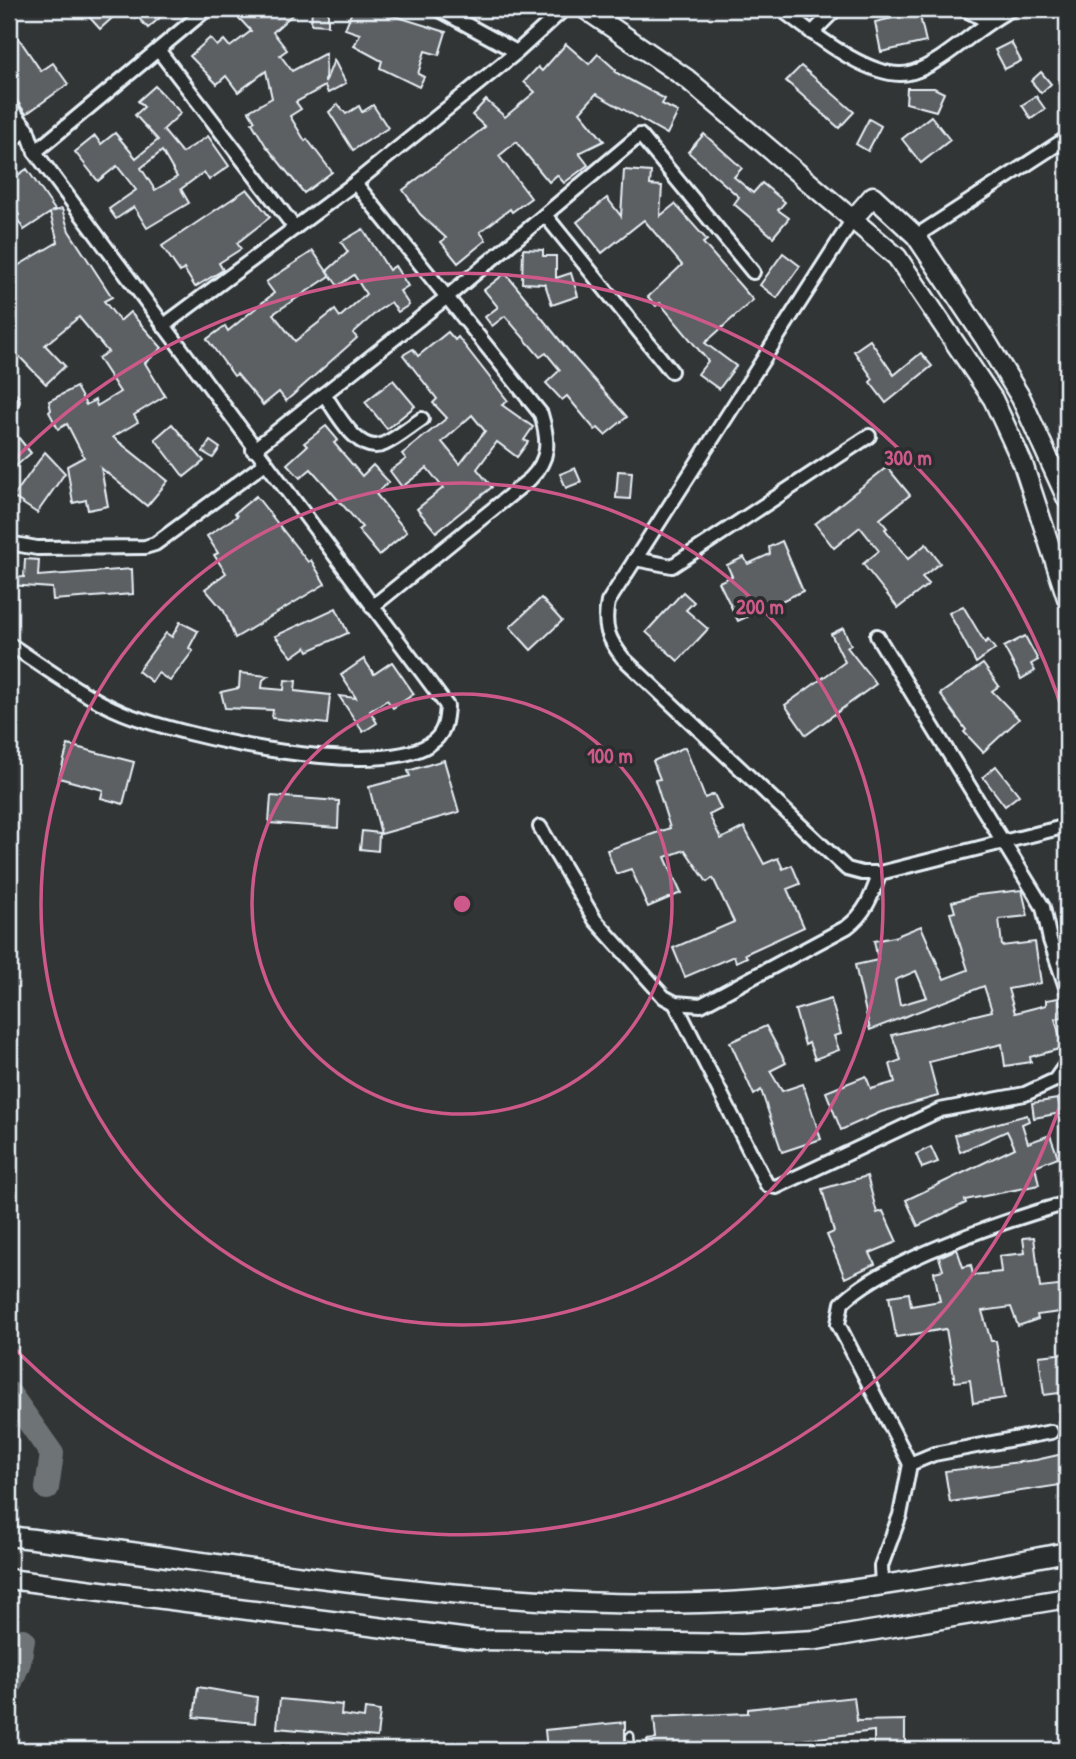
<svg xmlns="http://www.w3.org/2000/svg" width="1076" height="1759" viewBox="0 0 1076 1759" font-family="'Patrick Hand',sans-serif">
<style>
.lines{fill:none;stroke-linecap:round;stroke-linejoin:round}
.river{stroke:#6e7376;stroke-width:24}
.building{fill:#5c6063;stroke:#e8f1f8;stroke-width:2;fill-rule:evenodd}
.lane-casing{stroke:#e8f1f8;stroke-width:11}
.street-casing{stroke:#e8f1f8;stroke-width:18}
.secondary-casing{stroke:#e8f1f8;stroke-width:23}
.lane{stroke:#2a2d2e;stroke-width:6}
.street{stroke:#2a2d2e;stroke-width:12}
.secondary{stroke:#2a2d2e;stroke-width:18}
.ring{fill:none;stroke:#cd598a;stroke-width:3.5}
.centre{fill:#cd598a;stroke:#2a2d2e;stroke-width:3.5}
.ring-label{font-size:21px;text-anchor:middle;font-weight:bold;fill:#cd598a;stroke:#2a2d2e;stroke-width:7;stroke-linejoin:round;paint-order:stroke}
</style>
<rect width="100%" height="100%" fill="#323536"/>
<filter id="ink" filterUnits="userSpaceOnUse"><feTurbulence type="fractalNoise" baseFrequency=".0143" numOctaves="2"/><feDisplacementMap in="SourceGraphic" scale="14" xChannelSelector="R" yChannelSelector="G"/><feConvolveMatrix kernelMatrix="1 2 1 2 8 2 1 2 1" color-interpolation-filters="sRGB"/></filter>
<g filter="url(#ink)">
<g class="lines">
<g class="river">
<path d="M9,1393l43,61 -5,34"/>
<path d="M9,1687l10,-25 4,-22"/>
</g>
</g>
<g class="building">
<path d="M82,9h40l-22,20z"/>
<path d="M130,9h40l-22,19z"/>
<path d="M247,9h40l5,6 -19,17 14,18 -7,5 12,16 34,-18 -1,30 9,-23 12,23 -18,10 -3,-7 -29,16 5,7 -11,7 15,25 2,-2 25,33 -28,21 -38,-47 -14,-23 3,-2 -6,-10 23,-13 -6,-27 -28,21 -12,-16 -9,8 -27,-28 20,-18 7,8 7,-6 6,7 21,-16 -13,-14z"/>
<path d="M312,9h16v16l-17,-1z"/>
<path d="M353,9h41l-3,6 55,17 -7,23 -14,-4 -7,23 6,3 -5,10 -39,-19 2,-7 -28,-15 6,-12 -15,-5z"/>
<path d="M919,12l7,30 -45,10 -6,-30z"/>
<path d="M9,24l32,47 12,-8 15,21 -42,30 -17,-25z"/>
<path d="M1011,42l10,19 -16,8 -10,-19z"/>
<path d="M566,44l23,20 9,-10 18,16 -1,2 50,27 -3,5 16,8 -11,22 -71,-40 -16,18 24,29 -25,12 9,12 -24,18 -7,-8 -8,7 -33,-40 -17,14 32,42 -19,14 -2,-3 -30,23 6,8 -28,23 -17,-21 5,-4 -26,-24 -17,-24 82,-63 -13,-12 14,-15 19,17 30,-25 -11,-10 14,-15 4,4z"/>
<path d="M801,66l53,46 -15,16 -53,-47z"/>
<path d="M1041,72l10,12 -10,9 -10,-12z"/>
<path d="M155,86l26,27 -18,17 19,23 26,-17 21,30 -20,14 -5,-8 -23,17 8,14 -42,25 -13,-21 -18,12 -7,-10 27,-19 -19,-24 -19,15 -23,-29 20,-16 6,8 14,-11 21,25 22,-18 -23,-25 9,-8 -6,-6zM162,151l15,26 -22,13 -14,-22z"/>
<path d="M907,88h27l10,5 -8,18 -30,-8z"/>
<path d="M1036,96l9,13 -14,10 -9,-14z"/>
<path d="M338,104l8,10 13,-8 3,6 11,-7 15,23 -35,22 -24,-38z"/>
<path d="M931,116l19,24 -29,23 -19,-24z"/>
<path d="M869,119l12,7 -13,25 -12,-7z"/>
<path d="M704,134l38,34 -8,9 19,16 9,-10 23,19 -7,8 11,8 -16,19 -39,-33 5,-7 -51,-45z"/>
<path d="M27,169l28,41 -4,2 11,-3 7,22 43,66 -8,4 16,20 10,-9 32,36 -17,15 20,33 -31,19 4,7 -25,15 55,44 -21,25 -46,-38 7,38 -20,4 -2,-10 -13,3 -6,-37 17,-9 -17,-33 -9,5 -9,-17 2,-2 -2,-9 27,-14 10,18 9,-5 2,6 23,-14 -22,-34 10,-6 -29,-35 -34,28 20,21 -19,18 -34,-35 6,-5 -9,-19v-54l49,-29 -8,-29 -26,17 -8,-13 3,-2 -10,-16v-18z"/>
<path d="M624,170l27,2 -1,13 12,1 -2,30 15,-12 32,36 -4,3 50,57 -48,43 31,23 -17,23 -21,-15 10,-13 -48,-58 -4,3 -8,-9 34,-32 -38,-45 -42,33 -25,-31 30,-24 14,18z"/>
<path d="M247,189l23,28 -33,26 4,6 -22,14 4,7 -28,17 -11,-18 -4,3 -18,-26z"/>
<path d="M363,229l26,41 6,-4 13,20 -8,5 9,14 -11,7 -7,-10 -12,8 -26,23 4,5 -71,63 -7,-9 -16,13 -26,-31 -3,2 -27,-37 18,-13 3,5 46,-38 -8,-11 47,-31 17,25 -57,38 22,27 40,-31 5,7 26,-23 -12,-19 -16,11 -11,-15 21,-19 -7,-10z"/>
<path d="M523,249l20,1v6h13v22l15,-5 7,23 -26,9 -7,-21 -23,-1z"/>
<path d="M783,253l17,13 -23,32 -17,-13z"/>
<path d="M503,275h4l64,79 56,63 -22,18 -7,-7 -3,2 -28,-34 -5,4 -16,-17 14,-13 -14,-17 -6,4 -35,-41 -13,10 -7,-9 13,-10 -14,-17z"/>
<path d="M448,332l7,8 3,-3 50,64 -6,4 31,22 -9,13 4,2 -11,15 -20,-15 -20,27 15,18 -56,45 -19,-23 26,-21 -16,-20 -25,19 -12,-16 16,-12 -4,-5 45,-36 -14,-15 4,-4 -34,-44 10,-6 5,7zM472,415l13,16 -25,33 -18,-22z"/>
<path d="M870,340l24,35 27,-22 11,13 -46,37 -16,-21 3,-3 -19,-28z"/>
<path d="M393,380l22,26 -28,23 -22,-27z"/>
<path d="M172,424l32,37 -20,16 -29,-38z"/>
<path d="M9,426l22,27 -22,19z"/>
<path d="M326,426l12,14 -4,3 28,33 11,-11 16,17 -13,12 31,38 -28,23 -21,-25 4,-3 -51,-58 -11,9 -13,-14 20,-18 -3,-3z"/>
<path d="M210,441l10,7 -7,10 -10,-6z"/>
<path d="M45,452l20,21 -28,40 -24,-16z"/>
<path d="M887,467l23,28 -30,24 7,9 -2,1 23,30 18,-15 14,19 -18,14 7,7 -31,24 -35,-44 16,-13 -19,-24 -26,21 -19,-24z"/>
<path d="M575,468l6,14 -15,6 -6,-14z"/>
<path d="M618,471l14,1 -2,27 -14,-1z"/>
<path d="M256,496l52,66 3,-2 14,24 -90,54 -11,-27 -19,-22 21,-16 -12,-18 4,-2 -11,-17 30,-20 -2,-3z"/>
<path d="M782,541l21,50 -65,30 -19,-39 13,-6 -5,-11 17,-8 4,7 22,-10 -1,-7z"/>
<path d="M25,559l14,1 -1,16 94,-7 1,25 -80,6 -1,-12 -43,-3v-7l15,-1z"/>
<path d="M683,592l11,10 -8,8 22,19 -30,32 -32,-29z"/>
<path d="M541,598l21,23 -31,29 -21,-23z"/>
<path d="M963,606l22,37 3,-3 7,9 -19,14 -27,-50z"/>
<path d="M336,608l12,25 -40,18 -2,-4 -14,10 -17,-21z"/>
<path d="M180,622l18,9 -9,17 4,3 -23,30 -12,-8 -6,9 -14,-11 28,-38 6,4z"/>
<path d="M843,628l8,17 -4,2 29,37 -70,51 -21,-30 60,-43 -14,-28z"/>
<path d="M1025,636l13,24 -7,4 4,7 -14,8 -17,-32z"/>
<path d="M364,659l10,15 18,-12 22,32 -21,14 -6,-8 -17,11 7,12 -14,9 -24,-36 17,2 -15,-23z"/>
<path d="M983,664l16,22 -7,5 27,28 -36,33 -19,-20 2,-2 -26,-36z"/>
<path d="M240,673l28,3 -5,4 -1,8 22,2 1,-10 11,1 -1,10 35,4 -3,29 -55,-6 1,-8 -48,-2 -4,-16 18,-4z"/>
<path d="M68,745l66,17 -11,42 -22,-6 2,-8 -44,-12z"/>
<path d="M685,747l20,51 9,-4 7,15 -12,6 12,24 23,-12 20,37 14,-6 5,11 9,-4 8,19 -13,5 17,38 -59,27 2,3 -11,5 -2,-6 -49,21 -12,-29 61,-26 -21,-44 -6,4 -22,-32 -20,7 16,36 -33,14 -17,-38 -15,5 -9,-24 63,-22 -15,-48 5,-1 -7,-18z"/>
<path d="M444,760l15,52 -78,22 -12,-47 41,-11 -2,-5z"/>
<path d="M996,766l23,29 -14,11 -22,-29z"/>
<path d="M271,796l68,5 -1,27 -69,-5z"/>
<path d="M362,831l17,2 -1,18 -18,-2z"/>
<path d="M1022,890l6,26 -29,3 3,27 33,-4 6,41 -33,6 7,24 31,-8v-5l13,-2 3,19 -7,2 8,29 -33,9 1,5 -26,4 -3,-22 -73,18 9,34 -57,16 -40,18 -15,-38 40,-16 5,13 24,-7 -5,-18 11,-4 -9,-25 100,-24 -8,-25 -114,44 -15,-65 23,-5 -4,-19 20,-4 27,-11 23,53 24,-9 -18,-57 5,-1 -3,-10 26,-7zM916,971l11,26 -27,8 -5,-25z"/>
<path d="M831,999l10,35 -7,2 5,14 -24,9 -6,-16 -4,2 -10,-35z"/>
<path d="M766,1026l20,37 -16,8 12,20 21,-7 18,55 -39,13 -21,-62 -7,5 -24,-53z"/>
<path d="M1058,1099l3,14 -27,5 -2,-15z"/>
<path d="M1027,1115l2,6 -7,3 6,19 22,-8 8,22 -23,9 4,19 -74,15 1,3 -48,23 -12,-26 109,-52 -8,-17 -47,21 -5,-17z"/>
<path d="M931,1147l7,15 -16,6 -6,-14z"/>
<path d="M867,1176l10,37 6,-2 14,31 -27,11 5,11 -30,14 -18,-43 7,-3 -12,-43z"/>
<path d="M1034,1237l6,51 27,-3v26l-30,4 1,4 -20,7 -7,-19 -29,4 9,30h5l9,57 -32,5 -3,-23 -15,2 -9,-53 -50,8 -7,-41 20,-3 2,13 29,-5 -6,-29 9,-2 -4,-13 18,-8 6,18 8,-2 2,10 28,-3 -2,-16 26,-3 -2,-15z"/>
<path d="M1067,1353v39l-23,3 -5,-39z"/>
<path d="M1067,1453v31l-117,18 -5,-31 91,-11z"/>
<path d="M198,1687l59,10 -2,26 -61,-6z"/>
<path d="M854,1697l3,24 48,-1v30h-31v-19l-135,17 -91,2 -1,-10 9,-1 -2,-22 94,-4v-4z"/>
<path d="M280,1699l62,6 -1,10 23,3 1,-9 15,2 -3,26 -100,-9z"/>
<path d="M625,1722v28h-78l-2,-20z"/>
</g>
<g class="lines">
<defs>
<path id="lane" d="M630,1736l1,14"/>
<g id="street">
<path d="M438,9l79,43"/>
<path d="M781,9c29,22 94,76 132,63 34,-11 65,-47 99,-63"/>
<path d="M964,9l25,13"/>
<path d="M812,33l24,-24"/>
<path d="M159,51l136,177"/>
<path d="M9,106l18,23 8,23 412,554c-1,13 -2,25 -12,34 -48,44 -255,-4 -312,-27 -40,-17 -77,-45 -114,-69"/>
<path d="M9,143l18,-14"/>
<path d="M35,152l172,-143"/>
<path d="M355,183l186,231c8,27 9,45 -11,65l-158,128"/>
<path d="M545,215l126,156"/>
<path d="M853,219l-245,383c-5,24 0,37 15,56l224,211 15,4h18l187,-47"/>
<path d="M916,236l151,-98"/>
<path d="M163,326l192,-143 162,-131 47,-43"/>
<path d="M324,394c12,17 34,62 60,50 13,-6 26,-17 38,-25"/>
<path d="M9,403l3,-2"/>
<path d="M253,450l194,-153 193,-162 113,137"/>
<path d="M9,543l28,5 108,-1 10,-3 109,-80"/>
<path d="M635,559l37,7 197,-130"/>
<path d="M877,636l166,271 7,33 17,50"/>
<path d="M540,827l55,93 69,77 11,6 26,2 146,-78c19,-14 25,-32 33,-54"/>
<path d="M675,1003l92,182 9,2 164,-77 85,-16 30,-14 12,-17"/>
<path d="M910,1464l-72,-140 4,-21c43,-43 165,-83 225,-100"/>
<path d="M882,1587l-1,-21 19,-51 10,-51 24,-10 117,-22"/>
</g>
<g id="secondary">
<path d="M585,9l102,70 210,178 96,142 30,65 44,134"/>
<path d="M853,219l20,-23 43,40 69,103 36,59 46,101"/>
<path d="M9,1536c243,29 489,80 735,65 109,-7 216,-29 323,-49"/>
<path d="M9,1579l468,61 265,4 74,-4 251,-42"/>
</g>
</defs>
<use href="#lane" class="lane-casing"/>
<use href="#street" class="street-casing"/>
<use href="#secondary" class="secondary-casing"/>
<use href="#lane" class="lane"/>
<use href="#street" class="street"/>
<use href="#secondary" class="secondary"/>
</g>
</g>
<g class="ring">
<circle cx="462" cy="904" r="210"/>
<circle cx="462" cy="904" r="421"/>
<path d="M1067 1083A631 631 0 0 1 12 1346M12 462A631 631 0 0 1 1067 725"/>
</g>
<circle cx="462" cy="904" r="10" class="centre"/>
<g class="ring-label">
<text x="908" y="465">300 m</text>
<text x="760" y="614">200 m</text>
<text x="610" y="763">100 m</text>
</g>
<rect width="1076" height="1759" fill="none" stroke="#2a2d2e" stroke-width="35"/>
<rect x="18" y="18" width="1041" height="1724" fill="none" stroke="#e8f1f8" stroke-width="2.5" filter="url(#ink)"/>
</svg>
